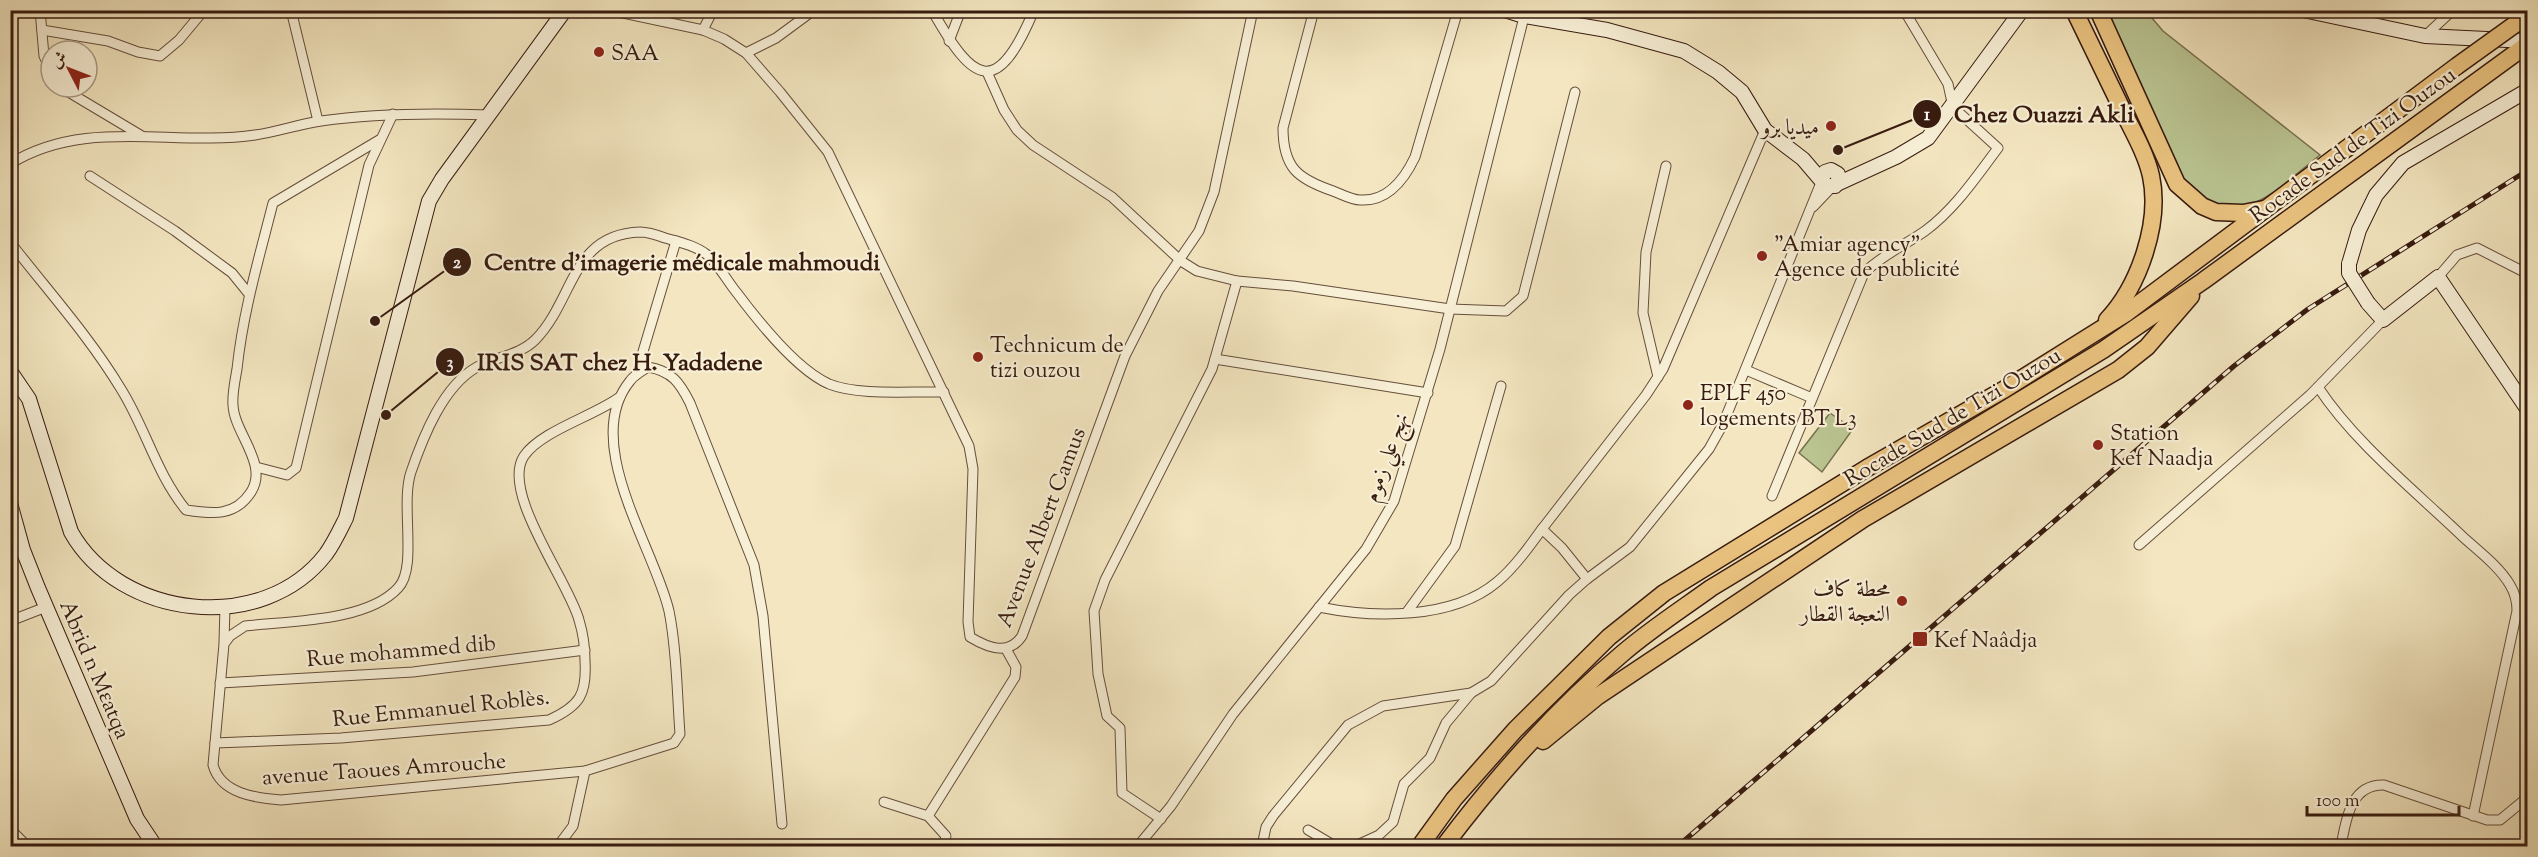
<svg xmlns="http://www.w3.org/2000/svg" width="2538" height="857" viewBox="0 0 2538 857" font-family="'Sorts Mill Goudy',Amiri,serif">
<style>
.green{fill:#bac592;stroke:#787050;stroke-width:1.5}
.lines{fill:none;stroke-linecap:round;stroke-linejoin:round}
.street-casing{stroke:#664e3b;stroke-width:11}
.secondary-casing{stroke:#371b0f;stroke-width:16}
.highway-casing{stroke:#371b0f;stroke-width:19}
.street{stroke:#f7efd6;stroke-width:9}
.secondary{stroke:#f7efd6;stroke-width:14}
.highway{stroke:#eac380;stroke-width:16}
.rail-casing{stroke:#371b0f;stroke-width:5}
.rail{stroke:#f7efd6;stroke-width:3;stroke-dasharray:9;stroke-linecap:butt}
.secondary-bridge-casing{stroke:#371b0f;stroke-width:16;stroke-linecap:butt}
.highway-bridge-casing{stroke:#371b0f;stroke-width:19;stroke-linecap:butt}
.secondary-bridge{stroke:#f7efd6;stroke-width:14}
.highway-bridge{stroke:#eac380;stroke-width:16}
.poi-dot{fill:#8f2418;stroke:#f7efd6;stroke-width:2}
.labels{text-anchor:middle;stroke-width:4.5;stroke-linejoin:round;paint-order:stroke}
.poi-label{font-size:22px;fill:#371b0f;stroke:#f7efd6;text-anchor:start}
.street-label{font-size:22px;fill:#371b0f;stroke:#f7efd6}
.leader{fill:none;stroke:#371b0f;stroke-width:2}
.callout-dot{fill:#371b0f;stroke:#f7efd6;stroke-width:2}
.mark-label{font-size:18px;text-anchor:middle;font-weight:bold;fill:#fff}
.callout-label{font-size:24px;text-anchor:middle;font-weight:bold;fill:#371b0f;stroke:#f7efd6;stroke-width:4.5;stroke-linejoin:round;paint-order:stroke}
</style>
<rect width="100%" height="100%" fill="#f3e6c0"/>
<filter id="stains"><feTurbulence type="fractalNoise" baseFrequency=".00333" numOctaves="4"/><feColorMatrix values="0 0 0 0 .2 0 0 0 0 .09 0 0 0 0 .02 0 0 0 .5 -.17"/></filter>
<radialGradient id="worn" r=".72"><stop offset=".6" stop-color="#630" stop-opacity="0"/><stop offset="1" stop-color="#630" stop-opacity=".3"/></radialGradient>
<g class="green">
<path d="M2104,11h42l17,20 157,124c-48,38 -80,79 -138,29z"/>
<path d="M1830,413l23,16 -31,43 -23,-19z"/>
</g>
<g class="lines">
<defs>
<g id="street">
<path d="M40,10l4,46 7,15"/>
<path d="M291,10l27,111"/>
<path d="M609,10l94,20 21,9 22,14 34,39 48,60 141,294 4,23 -5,153 2,15c18,11 39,19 52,-1l103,-280 33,-65 41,-60 15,-39 39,-182"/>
<path d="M932,10c42,75 65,88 102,0"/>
<path d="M1314,10l-31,118c0,40 15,51 50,63 8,3 19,9 27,9 28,2 45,-22 55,-43l43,-147"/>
<path d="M42,30l66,11 30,11 22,4 19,-16 25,-30"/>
<path d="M703,30l10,-20"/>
<path d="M2425,36l28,-26"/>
<path d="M949,41l12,-31"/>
<path d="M746,53l30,-15 38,-28"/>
<path d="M987,72l17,38 13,20 16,15 79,52 69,64 16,10 40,10 56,5 157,23 56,2 17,-15 52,-204"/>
<path d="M60,87l82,49"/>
<path d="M10,164c75,-47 163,-17 245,-29 22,-3 44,-11 66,-14 56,-8 112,-8 168,-6"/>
<path d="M90,176l85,55 57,42 17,21"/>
<path d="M1813,207l19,-20"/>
<path d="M10,242c38,49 79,94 111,147 25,40 35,84 65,121 26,4 49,7 65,-18 18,-28 -17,-59 -18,-87 -1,-11 2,-24 4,-36 6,-57 22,-111 36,-166l106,-63"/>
<path d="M2438,277l19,-22 20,-7 51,26"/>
<path d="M1215,359l213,34"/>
<path d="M1746,370l66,28"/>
<path d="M636,375l40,-134"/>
<path d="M1658,377l-15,-64 3,-61 20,-86"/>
<path d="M2318,387c36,55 96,103 144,149 15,14 37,30 48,49 5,8 7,17 7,26l-44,205"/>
<path d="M256,467l31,8 9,-7 73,-303 24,-51"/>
<path d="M1772,496l92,-223c18,-18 41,-28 61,-42 30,-22 51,-54 73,-83l-45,-41 -5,-23 -44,-74"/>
<path d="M2528,497v6"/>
<path d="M1542,529l104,-134 17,-26 102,-239"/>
<path d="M2139,545l171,-150 73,-75"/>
<path d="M1587,579l43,-32 79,-98 14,-25 99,-244"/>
<path d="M1407,612l48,-66 46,-160"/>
<path d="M10,621l36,-14"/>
<path d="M224,642l1,-36"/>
<path d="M220,683l193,-11 172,-22"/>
<path d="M215,743l126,-5 208,-18c31,-14 38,-26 36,-59 0,-13 -2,-28 -6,-41 -10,-38 -79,-128 -55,-164 17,-25 70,-40 96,-59"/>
<path d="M884,802l44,14 18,20 -2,10"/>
<path d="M928,816l87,-139 1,-10 -10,-18"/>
<path d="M1161,819l-39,-26 -2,-65 -13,-12 -9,-42 -4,-63 11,-31 107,-211 25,-88"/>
<path d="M782,824l-19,-208 -9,-51 -64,-162c-10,-20 -18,-32 -42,-36 -6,4 -14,8 -18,14 -50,61 25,168 39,230 8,40 8,83 11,123l-6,9 -89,28 -304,29c-25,-2 -60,-6 -68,-35l11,-121 6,-8 15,-10c43,-5 122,-4 153,-38 20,-20 2,-84 13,-116 12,-35 32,-86 66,-105 18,-10 43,-12 58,-27 39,-39 36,-106 105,-108 8,0 17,3 25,6 14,4 29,7 41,16 12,9 21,27 31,39 21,28 60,77 92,91 30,12 81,7 115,8"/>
<path d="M10,829l17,17"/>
<path d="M1308,830l27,16"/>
<path d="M558,846l15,-20 12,-55"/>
<path d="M1138,846l33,-40 62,-92 133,-165 28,-48 46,-152 85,-336"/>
<path d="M1262,846l4,-19 7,-11 75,-91 35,-19 88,-13 20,-12 78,-86 18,-16 -25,-31 -20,-19c-13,18 -28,39 -45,53 -45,38 -124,36 -178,25"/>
<path d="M1306,846h1"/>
<path d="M1355,846l24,-11 14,-13 11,-38 26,-26 16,-35 25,-30"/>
<path d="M2341,846c5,-26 9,-62 43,-61l103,35h13l28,-23"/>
</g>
<g id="secondary">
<path d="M1505,10l19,6 83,14 77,21 34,21 24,20 23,38 38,29 23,27h9l4,-7 -1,-5 -7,-4 -6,2 -3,7"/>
<path d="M2303,10l122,26 103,5"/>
<path d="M1837,184l59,-27 32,-19 94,-128"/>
<path d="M2349,264l10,-34 17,-35 27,-32 125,-73"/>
<path d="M2368,303l15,17 55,-43 90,133"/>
<path d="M10,371l19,28 42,133c49,87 192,104 255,22 8,-11 14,-24 20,-36l83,-317 13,-22 123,-169"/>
<path d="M10,503l13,47 15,38 99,231 18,27"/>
</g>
<g id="highway">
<path d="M2074,10c16,33 32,66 48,99 10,21 24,44 29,67 10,47 -12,110 -44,144"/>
<path d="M2098,10l79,174 25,22 14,6 27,1 21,-4"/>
<path d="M1543,741l55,-45 265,-177 255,-149 29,-23 44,-51"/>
<path d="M1420,846l34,-47 61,-69 94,-93 55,-44 203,-125 138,-79 120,-75 332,-248"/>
<path d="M1444,846c53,-70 111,-136 179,-193 28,-24 59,-44 88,-65l392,-238 100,-69 325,-237"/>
</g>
</defs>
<use href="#street" class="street-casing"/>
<use href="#secondary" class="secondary-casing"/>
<use href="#highway" class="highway-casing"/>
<use href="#street" class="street"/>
<use href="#secondary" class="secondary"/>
<use href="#highway" class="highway"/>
<defs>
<path id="rail" d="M1678,846l556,-480 74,-57 220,-139"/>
</defs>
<use href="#rail" class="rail-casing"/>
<use href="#rail" class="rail"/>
<defs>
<path id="secondary-bridge" d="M2349,264v9l19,30"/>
<path id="highway-bridge" d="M2457,66l71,-51"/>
</defs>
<use href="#secondary-bridge" class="secondary-bridge-casing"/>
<use href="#highway-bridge" class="highway-bridge-casing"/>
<use href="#secondary-bridge" class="secondary-bridge"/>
<use href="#highway-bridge" class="highway-bridge"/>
</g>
<g class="poi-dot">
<circle cx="599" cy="52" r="6"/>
<circle cx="1831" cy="126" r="6"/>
<circle cx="1762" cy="256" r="6"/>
<circle cx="978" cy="357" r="6"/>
<circle cx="1688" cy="405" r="6"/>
<circle cx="2098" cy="445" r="6"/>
<circle cx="1902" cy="601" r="6"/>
<rect x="1912" y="631" width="16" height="16" rx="3"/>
</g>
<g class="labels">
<g class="poi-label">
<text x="611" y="60">SAA</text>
<text x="1819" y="134" text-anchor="end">ميديا برو</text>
<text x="1774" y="251">"Amiar agency"<tspan x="1774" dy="25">Agence de publicité</tspan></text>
<text x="990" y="352">Technicum de<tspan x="990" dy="25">tizi ouzou</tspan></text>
<text x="1700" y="400">EPLF 450<tspan x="1700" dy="25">logements BT L3</tspan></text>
<text x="2110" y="440">Station<tspan x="2110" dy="25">Kef Naadja</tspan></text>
<text x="1890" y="596" text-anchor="end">محطة كاف<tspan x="1890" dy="25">النعجة القطار</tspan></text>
<text x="1934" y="647">Kef Naâdja</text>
</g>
<g class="street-label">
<text transform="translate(2352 144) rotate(-36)" y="8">Rocade Sud de Tizi Ouzou</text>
<text transform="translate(1952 416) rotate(-31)" y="8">Rocade Sud de Tizi Ouzou</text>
<text transform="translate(1385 457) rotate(-70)" y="8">نهج علي زموم</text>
<text transform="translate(1040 527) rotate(-69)" y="8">Avenue Albert Camus</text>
<text transform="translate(401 650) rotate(-5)" y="8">Rue mohammed dib</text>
<text transform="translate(96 669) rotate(67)" y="8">Abrid n Mɛatqa</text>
<text transform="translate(441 707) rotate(-6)" y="8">Rue Emmanuel Roblès.</text>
<text transform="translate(384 768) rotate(-4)" y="8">avenue Taoues Amrouche</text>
</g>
</g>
<path class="leader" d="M1838 150L1927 114M375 321L457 262M386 415L450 362"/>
<g class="callout-dot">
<circle cx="1838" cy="150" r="6"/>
<circle cx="375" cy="321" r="6"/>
<circle cx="386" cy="415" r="6"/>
<circle cx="1927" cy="114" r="15"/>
<circle cx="457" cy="262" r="15"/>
<circle cx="450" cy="362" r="15"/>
</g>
<g class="mark-label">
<text x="1927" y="120">1</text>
<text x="457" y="268">2</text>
<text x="450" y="368">3</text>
</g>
<g class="callout-label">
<text x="2044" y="122">Chez Ouazzi Akli</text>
<text x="682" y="270">Centre d'imagerie médicale mahmoudi</text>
<text x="620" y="370">IRIS SAT chez H. Yadadene</text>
</g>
<rect width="2538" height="857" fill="none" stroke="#f3e6c0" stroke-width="36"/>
<rect x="12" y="12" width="2514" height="833" fill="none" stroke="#371b0f" stroke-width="3"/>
<rect x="18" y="18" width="2502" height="821" fill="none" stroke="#371b0f" stroke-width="1.5"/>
<g transform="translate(69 69) rotate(312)"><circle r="28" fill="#f7efd6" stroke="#aa9a86" stroke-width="1.5"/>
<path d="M0-4.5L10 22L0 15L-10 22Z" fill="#8f2418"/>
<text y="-9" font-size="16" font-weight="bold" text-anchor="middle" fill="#371b0f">ش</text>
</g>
<path d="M2307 806v9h152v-9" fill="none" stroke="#371b0f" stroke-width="3"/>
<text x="2316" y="806" font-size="18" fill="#371b0f" stroke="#f7efd6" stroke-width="4.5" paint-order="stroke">100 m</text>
<rect width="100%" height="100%" filter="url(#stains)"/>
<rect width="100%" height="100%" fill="url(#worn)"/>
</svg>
